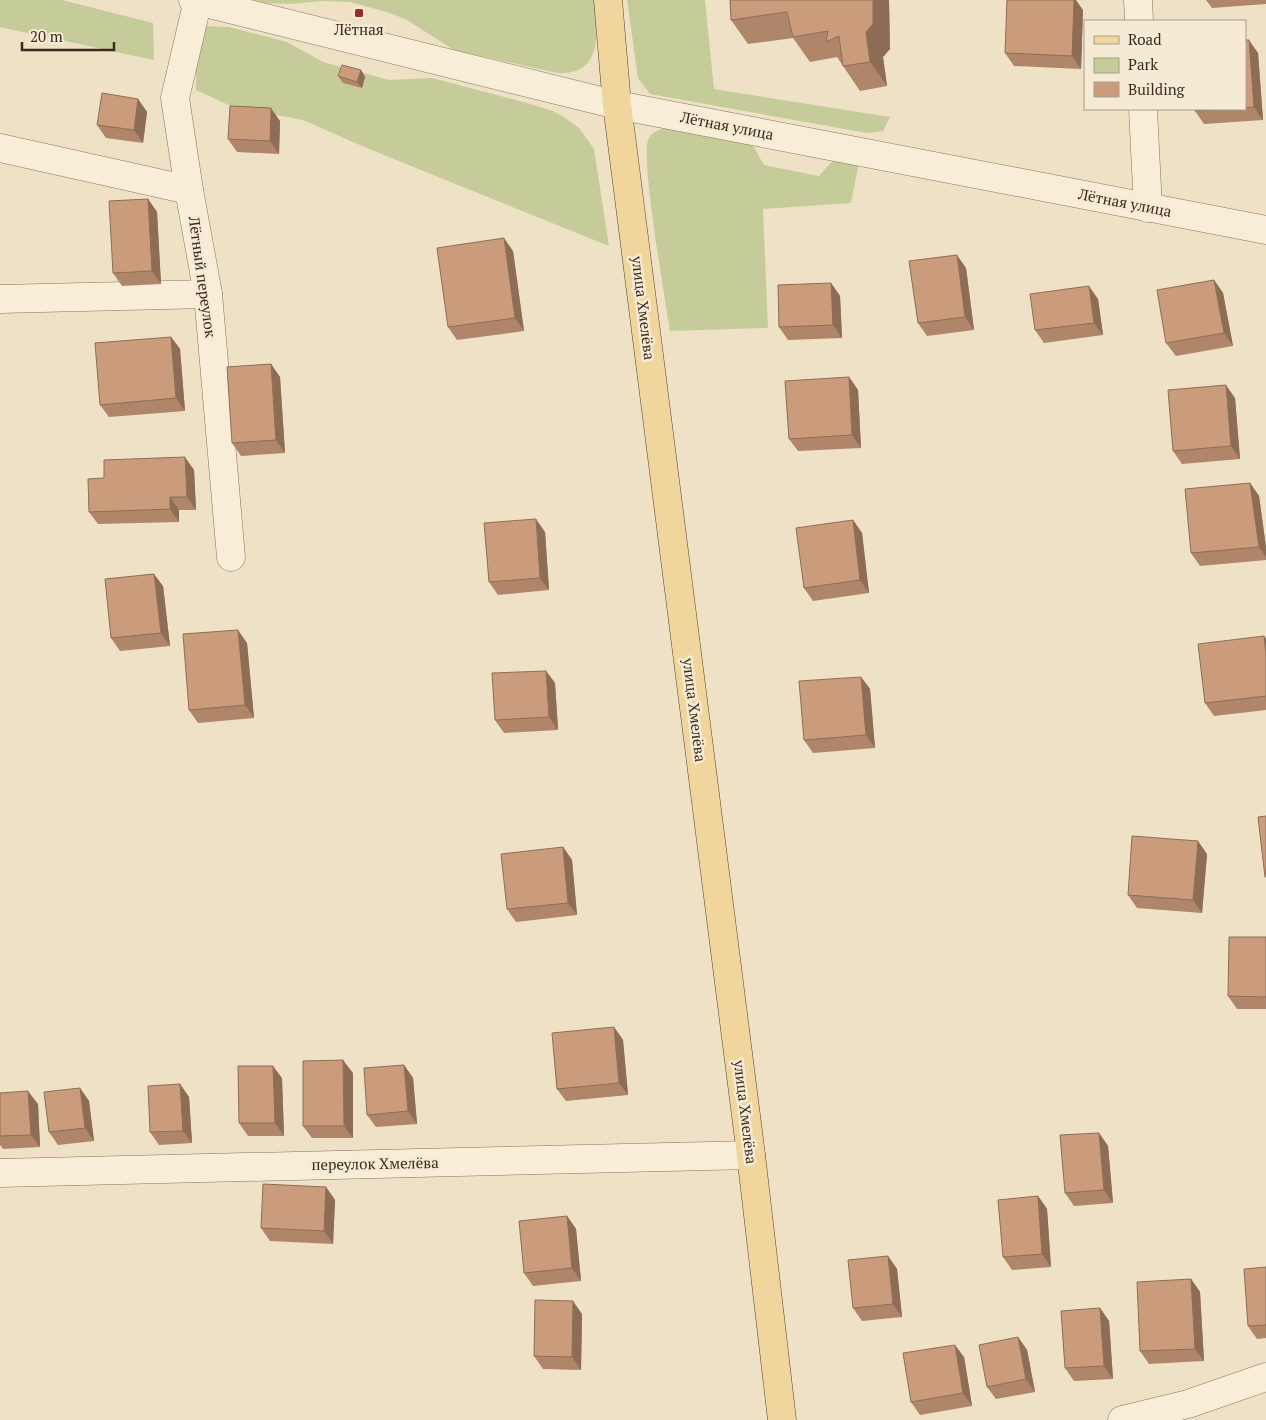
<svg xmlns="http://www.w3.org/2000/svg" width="1266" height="1420" viewBox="0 0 1266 1420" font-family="'PT Serif',serif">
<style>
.green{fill:#c6cc99}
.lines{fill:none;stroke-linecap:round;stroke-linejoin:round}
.minor-casing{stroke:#88735b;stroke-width:29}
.major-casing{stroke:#56412f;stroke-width:29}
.minor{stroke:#f8eed8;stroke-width:28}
.major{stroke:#f0d59d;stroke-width:28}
.wall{fill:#af866a}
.shaded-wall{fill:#8e6d56}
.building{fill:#cb9c7b;stroke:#8e6d56}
.poi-dot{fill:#962c2e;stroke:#f5ebd4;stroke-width:2}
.labels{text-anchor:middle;stroke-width:5;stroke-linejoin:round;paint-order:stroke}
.poi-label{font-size:15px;fill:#392b1f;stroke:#f5ebd4}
.street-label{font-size:15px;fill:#392b1f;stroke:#f5ebd4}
</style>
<rect width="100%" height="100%" fill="#eee1c5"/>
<g class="green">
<path d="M0,0h62l91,23 1,37 -154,-33z"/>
<path d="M255,0h340c3,32 8,76 -38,73l-103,-23 -47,-30 -17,-7 -40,-11 -27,-1 -33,3 -26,-1z"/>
<path d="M627,0h78l9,89 176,28 -7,14 -16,2 -217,-39 -12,-16z"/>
<path d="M205,26l24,1 58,15 36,20 66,18 43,-2 88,23 33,10 11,6 15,11 15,21 15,97 -240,-97 -66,-29 -70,-13 -37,-17v-47z"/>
<path d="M668,127l84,17 12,21 55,11 18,-20 22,6 -8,41 -88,6 5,119 -98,3c-4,-27 -31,-178 -21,-193 4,-7 12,-9 19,-11z"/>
</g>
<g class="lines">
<defs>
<g id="minor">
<path d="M193,0l424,105 649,125"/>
<path d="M1138,0l1,21"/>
<path d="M1143,109l5,99"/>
<path d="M0,148l189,42 19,104 23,263"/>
<path d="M189,190l-14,-92 23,-98"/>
<path d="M0,299l208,-5"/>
<path d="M0,1173l751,-18"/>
<path d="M1122,1420l66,-16 78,-27"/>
</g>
<path id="major" d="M608,0l9,105 7,54 127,996 31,265"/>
</defs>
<use href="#minor" class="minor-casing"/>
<use href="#major" class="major-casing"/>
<use href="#minor" class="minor"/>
<use href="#major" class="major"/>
</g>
<g class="wall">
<path d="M730,0h159l1,49 -7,8 4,29 -27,5 -23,-34 -27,5 -17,-24 -45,6 -17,-24z"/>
<path d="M1206,0h60v4l-54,4z"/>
<path d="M1083,10l-2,59 -67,-3 -9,-13z"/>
<path d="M1245,40l13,13 5,67 -59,4 -9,-13 -1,-2h51z"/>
<path d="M361,70l4,7 -3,11 -19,-5 -5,-7z"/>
<path d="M138,99l9,13 -4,31 -37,-5 -9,-13z"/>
<path d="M280,121l-1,33 -42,-2 -9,-13z"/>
<path d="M148,199l9,13 4,72 -39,2 -9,-13z"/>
<path d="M513,251l11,80 -67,9 -9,-13z"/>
<path d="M966,268l8,62 -47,6 -9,-13z"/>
<path d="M1214,280l9,13 10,53 -57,10 -10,-13z"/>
<path d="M831,283l9,13 2,42 -54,2 -9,-13z"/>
<path d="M1098,299l5,36 -59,8 -9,-13z"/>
<path d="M171,337l9,12 5,62 -76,6 -9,-12z"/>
<path d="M271,364l9,13 5,76 -44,3 -9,-13z"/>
<path d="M849,377l9,13 3,58 -63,3 -9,-12z"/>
<path d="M1235,398l5,61 -58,5 -9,-13z"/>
<path d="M194,470l2,40h-17v12l-81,2 -9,-12 15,-34z"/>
<path d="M1250,483l9,13 7,51v13l-66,6 -9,-13z"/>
<path d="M853,520l9,13 7,60 -56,8 -9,-13z"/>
<path d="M545,532l4,58 -51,5 -9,-13z"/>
<path d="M163,586l7,60 -50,5 -9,-13z"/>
<path d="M1264,636l2,3v71l-52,6 -9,-13z"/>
<path d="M247,643l7,75 -56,5 -9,-13z"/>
<path d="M546,671l9,12 3,47 -54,3 -9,-13z"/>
<path d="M861,677l9,12 5,59 -62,5 -9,-13z"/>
<path d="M563,847l9,13 5,55 -61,7 -9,-13z"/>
<path d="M1207,854l-5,59 -65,-5 -9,-13z"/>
<path d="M1266,937v72h-29l-9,-13z"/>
<path d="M614,1027l9,13 5,55 -62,6 -9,-12z"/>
<path d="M404,1065l9,13 4,46 -41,3 -9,-12z"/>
<path d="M353,1073v65h-41l-9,-12z"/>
<path d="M282,1078l2,58h-36l-9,-13z"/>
<path d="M180,1084l9,13 3,46 -33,2 -9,-13z"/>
<path d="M80,1088l9,13 5,40 -36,4 -9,-13z"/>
<path d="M0,1093l38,11 2,43 -37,2 -3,-4z"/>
<path d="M1099,1133l9,13 5,57 -39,3 -9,-13z"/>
<path d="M326,1187l9,13 -2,44 -63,-3 -9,-13z"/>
<path d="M1038,1196l9,13 4,58 -39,3 -9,-13z"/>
<path d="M567,1216l9,13 5,52 -48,5 -9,-13z"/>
<path d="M888,1256l9,13 5,48 -40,4 -9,-13z"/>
<path d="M1266,1267v71l-9,1 -9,-13z"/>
<path d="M1191,1279l9,13 4,69 -55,3 -9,-13z"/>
<path d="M1100,1308l9,13 4,58 -39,2 -9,-13z"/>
<path d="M582,1314l-1,56 -38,-1 -9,-13z"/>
<path d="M1018,1337l9,13 8,42 -39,7 -9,-12z"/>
<path d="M964,1357l8,49 -52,9 -9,-13z"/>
</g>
<g class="shaded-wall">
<path d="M873,0h16l1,49 -7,8 4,29 -17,-24 -4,-30z"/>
<path d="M1074,0h2l7,10 -2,59 -9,-13z"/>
<path d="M1249,40l9,13 5,67 -9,-13z"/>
<path d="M361,70l4,7 -3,11 -5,-6z"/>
<path d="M138,99l9,13 -4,31 -9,-13z"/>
<path d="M271,108l9,13 -1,33 -9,-13z"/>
<path d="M148,199l9,13 4,72 -9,-13z"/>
<path d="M504,238l9,13 11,80 -9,-13z"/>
<path d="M957,255l9,13 8,62 -9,-13z"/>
<path d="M1214,280l9,13 10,53 -9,-13z"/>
<path d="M831,283l9,13 2,42 -9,-13z"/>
<path d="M1089,286l9,13 5,36 -9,-12z"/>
<path d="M171,337l9,12 5,62 -9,-13z"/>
<path d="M271,364l9,13 5,76 -9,-13z"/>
<path d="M849,377l9,13 3,58 -9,-13z"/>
<path d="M1226,385l9,13 5,61 -9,-13z"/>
<path d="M185,457l9,13 2,40 -9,-13z"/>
<path d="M1250,483l9,13 7,51v10l-7,-10z"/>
<path d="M170,497l9,13v12l-9,-13z"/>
<path d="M536,519l9,13 4,58 -9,-12z"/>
<path d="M853,520l9,13 7,60 -9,-13z"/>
<path d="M154,574l9,12 7,60 -9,-13z"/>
<path d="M238,630l9,13 7,75 -9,-13z"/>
<path d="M1264,636l2,3v14z"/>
<path d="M546,671l9,12 3,47 -9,-13z"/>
<path d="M861,677l9,12 5,59 -9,-13z"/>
<path d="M1198,841l9,13 -5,59 -9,-13z"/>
<path d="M563,847l9,13 5,55 -9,-12z"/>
<path d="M614,1027l9,13 5,55 -9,-12z"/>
<path d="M343,1060l10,13v65l-9,-12z"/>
<path d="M404,1065l9,13 4,46 -9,-13z"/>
<path d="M273,1066l9,12 2,58 -9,-13z"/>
<path d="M180,1084l9,13 3,46 -9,-12z"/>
<path d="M80,1088l9,13 5,40 -9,-13z"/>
<path d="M28,1091l10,13 2,43 -9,-12z"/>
<path d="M1099,1133l9,13 5,57 -9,-13z"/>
<path d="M326,1187l9,13 -2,44 -9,-13z"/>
<path d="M1038,1196l9,13 4,58 -9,-13z"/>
<path d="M567,1216l9,13 5,52 -9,-13z"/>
<path d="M888,1256l9,13 5,48 -9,-13z"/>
<path d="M1191,1279l9,13 4,69 -9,-12z"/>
<path d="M573,1301l9,13 -1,56 -9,-13z"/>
<path d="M1100,1308l9,13 4,58 -9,-13z"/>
<path d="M1018,1337l9,13 8,42 -9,-13z"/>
<path d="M955,1345l9,12 8,49 -9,-13z"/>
</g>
<g class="building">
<path d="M730,0h143v24l-7,8 4,30 -27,4 -4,-30 -13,6 2,-11 -35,6 -6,-25 -56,8z"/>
<path d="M1007,0h67l-2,56 -67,-3z"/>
<path d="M1245,40h4l5,67 -9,1z"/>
<path d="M342,65l19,5 -4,12 -19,-6z"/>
<path d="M102,93l36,6 -4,31 -37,-5z"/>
<path d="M230,106l41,2 -1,33 -42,-2z"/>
<path d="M1194,109h39l-38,2z"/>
<path d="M148,199l4,72 -39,2 -4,-72z"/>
<path d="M504,238l11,80 -67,9 -11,-79z"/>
<path d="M957,255l8,62 -47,6 -9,-62z"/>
<path d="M1214,280l10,53 -58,10 -9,-53z"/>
<path d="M831,283l2,42 -54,2 -1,-42z"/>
<path d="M1089,286l5,37 -59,7 -5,-36z"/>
<path d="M171,337l5,61 -76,7 -5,-62z"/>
<path d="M271,364l5,76 -44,3 -5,-76z"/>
<path d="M849,377l3,58 -63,4 -4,-58z"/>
<path d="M1226,385l5,61 -58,5 -5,-61z"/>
<path d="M185,457l2,40h-17v12l-81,3 -1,-33 16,-1v-18z"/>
<path d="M1250,483l9,64 -68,6 -6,-64z"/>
<path d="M536,519l4,59 -51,4 -5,-59z"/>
<path d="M853,520l7,60 -56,8 -8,-60z"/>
<path d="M154,574l7,59 -50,5 -6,-59z"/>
<path d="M238,630l7,75 -56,5 -6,-76z"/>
<path d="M1264,636l2,17v43l-61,7 -7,-59z"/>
<path d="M546,671l3,46 -54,3 -3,-47z"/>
<path d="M861,677l5,58 -62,5 -5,-59z"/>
<path d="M1266,816v61h-1l-7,-60z"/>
<path d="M1132,836l66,5 -5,59 -65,-5z"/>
<path d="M563,847l5,56 -61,6 -6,-55z"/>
<path d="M1229,937h37v60l-38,-1z"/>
<path d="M614,1027l5,56 -62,6 -5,-56z"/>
<path d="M343,1060l1,66h-41v-65z"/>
<path d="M404,1065l4,46 -41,4 -3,-47z"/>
<path d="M238,1066h35l2,57h-36z"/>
<path d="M180,1084l3,47 -33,1 -2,-46z"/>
<path d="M80,1088l5,40 -36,4 -5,-40z"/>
<path d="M28,1091l3,44 -31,1v-43z"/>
<path d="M1099,1133l5,57 -39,3 -5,-58z"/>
<path d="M263,1184l63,3 -2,44 -63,-3z"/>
<path d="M1038,1196l4,58 -39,3 -5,-57z"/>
<path d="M567,1216l5,52 -48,5 -5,-52z"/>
<path d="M888,1256l5,48 -40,4 -5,-48z"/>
<path d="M1266,1267v58l-18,1 -4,-57z"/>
<path d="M1191,1279l4,70 -55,2 -3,-69z"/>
<path d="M535,1300l38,1 -1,56 -38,-1z"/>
<path d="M1100,1308l4,58 -39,2 -4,-57z"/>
<path d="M1018,1337l8,42 -39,8 -8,-42z"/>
<path d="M955,1345l8,48 -52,9 -8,-49z"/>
</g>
<rect class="poi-dot" x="354" y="8" width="10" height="10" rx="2.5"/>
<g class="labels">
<g class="poi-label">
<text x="359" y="35">Лётная</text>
</g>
<g class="street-label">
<text transform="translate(727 126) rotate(11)" y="5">Лётная улица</text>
<text transform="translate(1125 203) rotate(11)" y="5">Лётная улица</text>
<text transform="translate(202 277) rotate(82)" y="5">Лётный переулок</text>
<text transform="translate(643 308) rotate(83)" y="5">улица Хмелёва</text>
<text transform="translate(694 710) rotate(83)" y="5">улица Хмелёва</text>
<text transform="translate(745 1112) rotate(83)" y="5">улица Хмелёва</text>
<text transform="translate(375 1164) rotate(-1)" y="5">переулок Хмелёва</text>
</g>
</g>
<rect x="1084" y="20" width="162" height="90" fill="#f5ebd4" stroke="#aa9e8c"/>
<rect x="1094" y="36" width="25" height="8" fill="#f0d59d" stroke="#aa9e8c"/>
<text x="1128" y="45" font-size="15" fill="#392b1f">Road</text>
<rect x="1094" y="58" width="25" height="15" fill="#c6cc99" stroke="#aa9e8c"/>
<text x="1128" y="70" font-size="15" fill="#392b1f">Park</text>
<rect x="1094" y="82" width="25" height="15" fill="#cb9c7b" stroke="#aa9e8c"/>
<text x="1128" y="95" font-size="15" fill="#392b1f">Building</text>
<path d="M22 42v8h92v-8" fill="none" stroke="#392b1f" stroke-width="2.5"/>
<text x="30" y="42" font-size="15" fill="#392b1f" stroke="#f5ebd4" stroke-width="4" paint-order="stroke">20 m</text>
</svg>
